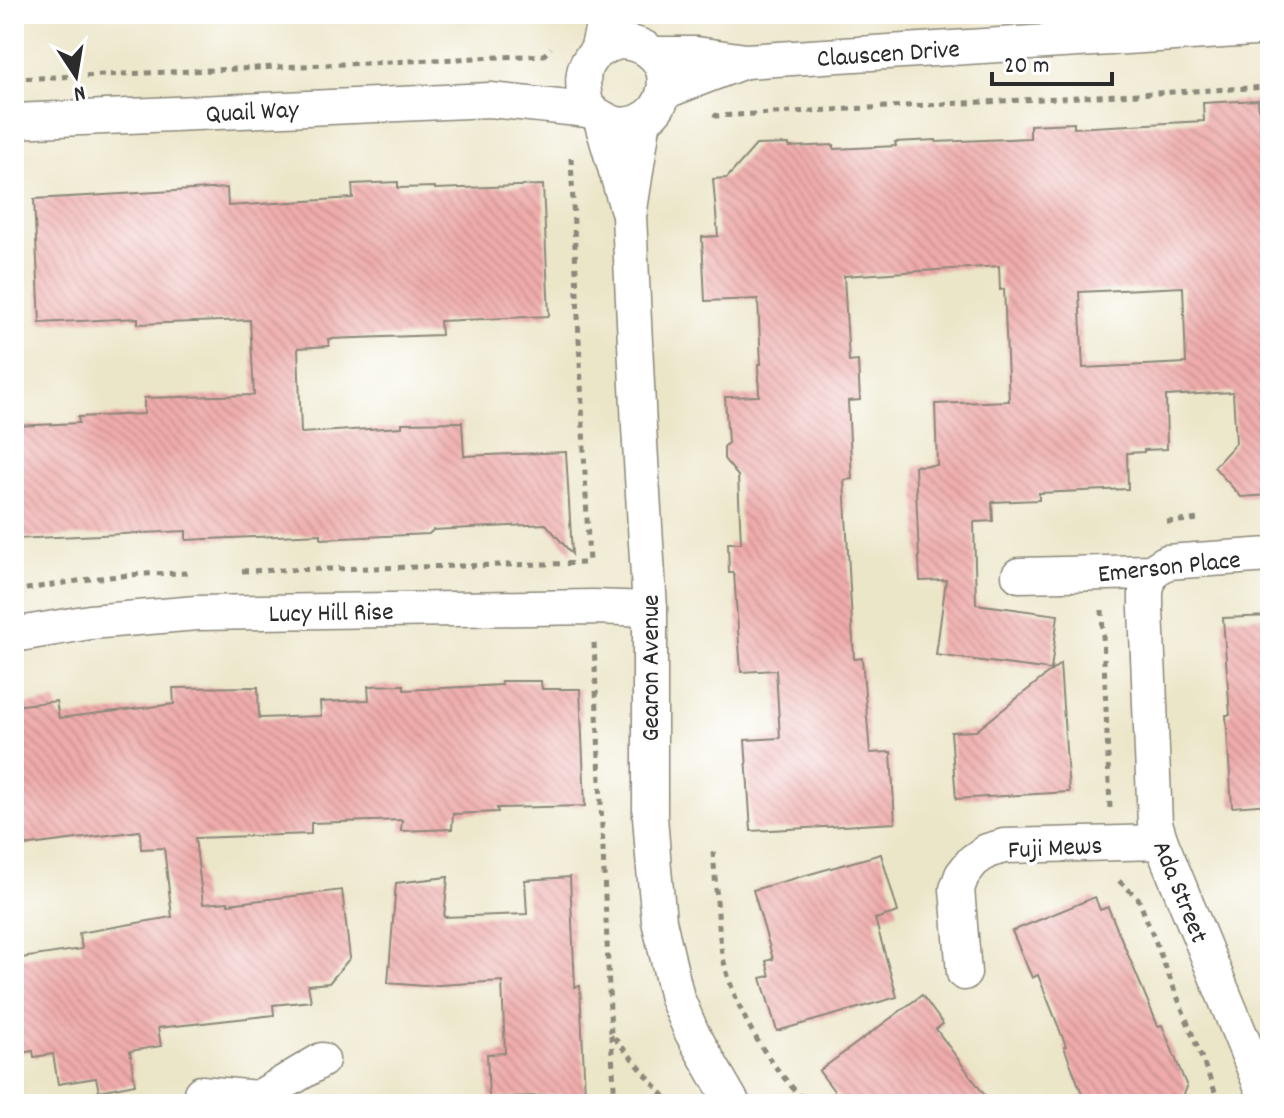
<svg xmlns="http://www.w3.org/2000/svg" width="1284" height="1118" viewBox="0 0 1284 1118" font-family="Dekko,sans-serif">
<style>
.building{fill:url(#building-back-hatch);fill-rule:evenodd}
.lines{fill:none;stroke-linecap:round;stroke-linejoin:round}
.street-casing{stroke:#8c887a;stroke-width:37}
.path{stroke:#8c887a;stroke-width:5;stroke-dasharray:6 6;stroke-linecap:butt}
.street{stroke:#fff;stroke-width:34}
.labels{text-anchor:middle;stroke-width:7;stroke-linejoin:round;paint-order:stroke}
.street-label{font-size:26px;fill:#2b2b2b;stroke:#fff}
</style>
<defs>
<pattern id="building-back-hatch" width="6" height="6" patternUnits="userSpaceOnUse" patternTransform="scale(2)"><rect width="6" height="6" fill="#eeabaa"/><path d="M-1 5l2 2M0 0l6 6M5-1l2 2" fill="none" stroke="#cc9392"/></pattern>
</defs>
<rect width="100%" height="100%" fill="#fff"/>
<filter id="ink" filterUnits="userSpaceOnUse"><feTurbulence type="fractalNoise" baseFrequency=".0125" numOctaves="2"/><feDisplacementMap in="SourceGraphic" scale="16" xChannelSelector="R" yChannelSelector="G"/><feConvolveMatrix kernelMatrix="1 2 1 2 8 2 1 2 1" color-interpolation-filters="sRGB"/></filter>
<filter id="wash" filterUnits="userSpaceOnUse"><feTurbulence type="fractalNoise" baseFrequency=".006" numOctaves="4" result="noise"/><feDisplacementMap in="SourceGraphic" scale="32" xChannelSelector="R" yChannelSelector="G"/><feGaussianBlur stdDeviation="1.8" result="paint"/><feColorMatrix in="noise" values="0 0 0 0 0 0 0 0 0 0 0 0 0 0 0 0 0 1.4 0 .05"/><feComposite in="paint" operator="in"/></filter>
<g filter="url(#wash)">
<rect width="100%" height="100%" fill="#ece6c9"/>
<g id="blocks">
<g class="building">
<path d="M1258,100l3,34h9v361l-29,2 -27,-30 22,-24 -3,-51 -67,4 1,53 -23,1v2l-17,1 1,36 -89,4v7l-47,2 1,19 -19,1 2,82 82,11 -7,55 -115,-15 10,-75 -26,1 -5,-115 22,-1 -2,-61 74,-3 -5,-112 -4,1 -1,-24 -155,10 5,86 9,-1 2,39 -12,1 4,78 -8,1 10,179 8,-1 8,95 21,-1 4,71 -144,8 -6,-91 35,-2 -4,-68 -35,2 -7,-99h-5l-1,-30h13l-3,-67 -14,-17v-12l4,-4 -3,-46 34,-1 -1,-32h3l-3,-65 -53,2 -3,-64 16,-1 -5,-57 14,-1 29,-33 33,-1v3l45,-2v4l62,-3 -1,-4 41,-2v2l94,-4v-13l44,-2v5l130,-7 -1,-18zM1183,287l3,76 -103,5 -4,-76z"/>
<path d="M398,182v6l37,-1v2l108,-4 6,131 -109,5 1,14 -113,4 1,7 -31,2 3,85 101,-6v-4l60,-1 2,34 102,-4 6,102 -26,-30 -113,6 -4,4 -108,5v-5l-135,6v-9l-172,8v-113l65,-3 -1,-6 66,-3v-16l110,-3 -4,-75 -112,4v-6l-98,5 -6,-124 193,-11 1,18 125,-8 -1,-14z"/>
<path d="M1270,616v53h-6l4,79h2v56l-38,3 -6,-92h4l-7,-97z"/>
<path d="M1060,664l9,128 -113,7 -5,-67 25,-1z"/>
<path d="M501,681h40l1,8h38l5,117 -88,2 1,4 -45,2 -1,15 -51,2 1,-11 -91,3v11l-116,4 8,66 25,-2v2l114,-14 8,68 -21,25 -21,2 3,16 -38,4 1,10 -116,13 3,18 -31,5 5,33 -36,7 -3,-13 -38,6 -5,-30 -19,3 -1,-6 -19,3v-95l68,-10 -3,-16 93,-16 -8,-69 -23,1 -1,-18 -126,16v-141l42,-5 3,17 115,-14 -1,-16 85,-1 1,31 62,-2 -1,-14 49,-2 -1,-14 36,-1v5l98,-5z"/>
<path d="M881,854l17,58 -23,7 22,78 -120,34 -16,-53 9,-2 -4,-15 7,-2 -20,-69z"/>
<path d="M448,877l-4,40 83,-3 -2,-34 45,-3 5,110 5,-1 5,108 -96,4 -2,-44 18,-1 -3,-72 -78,5 -36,-3 8,-100z"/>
<path d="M1095,897l5,13 8,-3 50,119 4,-1 25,62 -7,17h-94l-22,-57 2,-1 -28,-71 -6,3 -20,-47z"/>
<path d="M922,995l21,29 -7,5 55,75h-147l-25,-33z"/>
</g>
</g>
</g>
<g filter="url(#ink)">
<use href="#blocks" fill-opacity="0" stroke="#8c887a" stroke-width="2"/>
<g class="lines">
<defs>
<g id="street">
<path d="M619,42c69,2 53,90 -2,82 -11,-2 -19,-10 -29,-14 -10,-34 -7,-57 31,-68z"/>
<path d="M597,51l9,-37"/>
<path d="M653,54h43l50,7 524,-33"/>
<path d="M664,92l78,-30"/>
<path d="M600,117l27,91"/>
<path d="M644,119l-15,97 10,211 11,182v207l4,53 5,52 18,77 15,35 41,71"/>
<path d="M14,121l476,-21 98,10"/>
<path d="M1151,572l-5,18v19l9,214 6,19 101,246 3,16"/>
<path d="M1019,575l132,-3 16,-10 103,-7"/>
<path d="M14,635l76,-13 107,-9 396,-6 57,2"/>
<path d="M964,973l-7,-84 5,-14 11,-14 14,-10 17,-5 157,-4"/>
<path d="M201,1093l57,5 64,-38"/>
</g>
</defs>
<use href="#street" class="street-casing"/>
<g class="path">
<path d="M14,79l530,-24 7,-7"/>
<path d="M714,114l2,2 554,-29"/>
<path d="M571,158l18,406"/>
<path d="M1167,522l34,-3"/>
<path d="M242,571l347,-8"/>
<path d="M14,591l76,-12 50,-5 52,-1"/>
<path d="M1102,610l8,198"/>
<path d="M594,643l17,391 60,70"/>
<path d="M713,852c2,24 4,49 6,74 1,12 2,25 5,36 14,55 45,103 84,142"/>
<path d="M1119,881l19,17 82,206"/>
<path d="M611,1035l4,69"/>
</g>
<use href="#street" class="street"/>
</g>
</g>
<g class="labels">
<g class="street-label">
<text transform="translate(888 52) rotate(-4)" y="9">Clauscen Drive</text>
<text transform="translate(252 110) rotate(-3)" y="9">Quail Way</text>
<text transform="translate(1169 565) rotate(-6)" y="9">Emerson Place</text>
<text transform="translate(331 611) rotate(-1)" y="9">Lucy Hill Rise</text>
<text transform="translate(649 668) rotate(-90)" y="9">Gearon Avenue</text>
<text transform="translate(1055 846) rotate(-3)" y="9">Fuji Mews</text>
<text transform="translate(1182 891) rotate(68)" y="9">Ada Street</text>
</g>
</g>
<rect width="1284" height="1118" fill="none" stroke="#fff" stroke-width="48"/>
<g transform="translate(76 76) rotate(168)" stroke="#ffffff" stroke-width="6" paint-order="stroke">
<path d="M0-6L14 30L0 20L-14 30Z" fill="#2b2b2b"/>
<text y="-12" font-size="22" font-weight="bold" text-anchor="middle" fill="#2b2b2b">N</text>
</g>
<path d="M992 72v12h120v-12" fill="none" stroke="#2b2b2b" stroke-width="4"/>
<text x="1004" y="72" font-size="24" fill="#2b2b2b" stroke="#ffffff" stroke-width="6" paint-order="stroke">20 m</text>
</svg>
